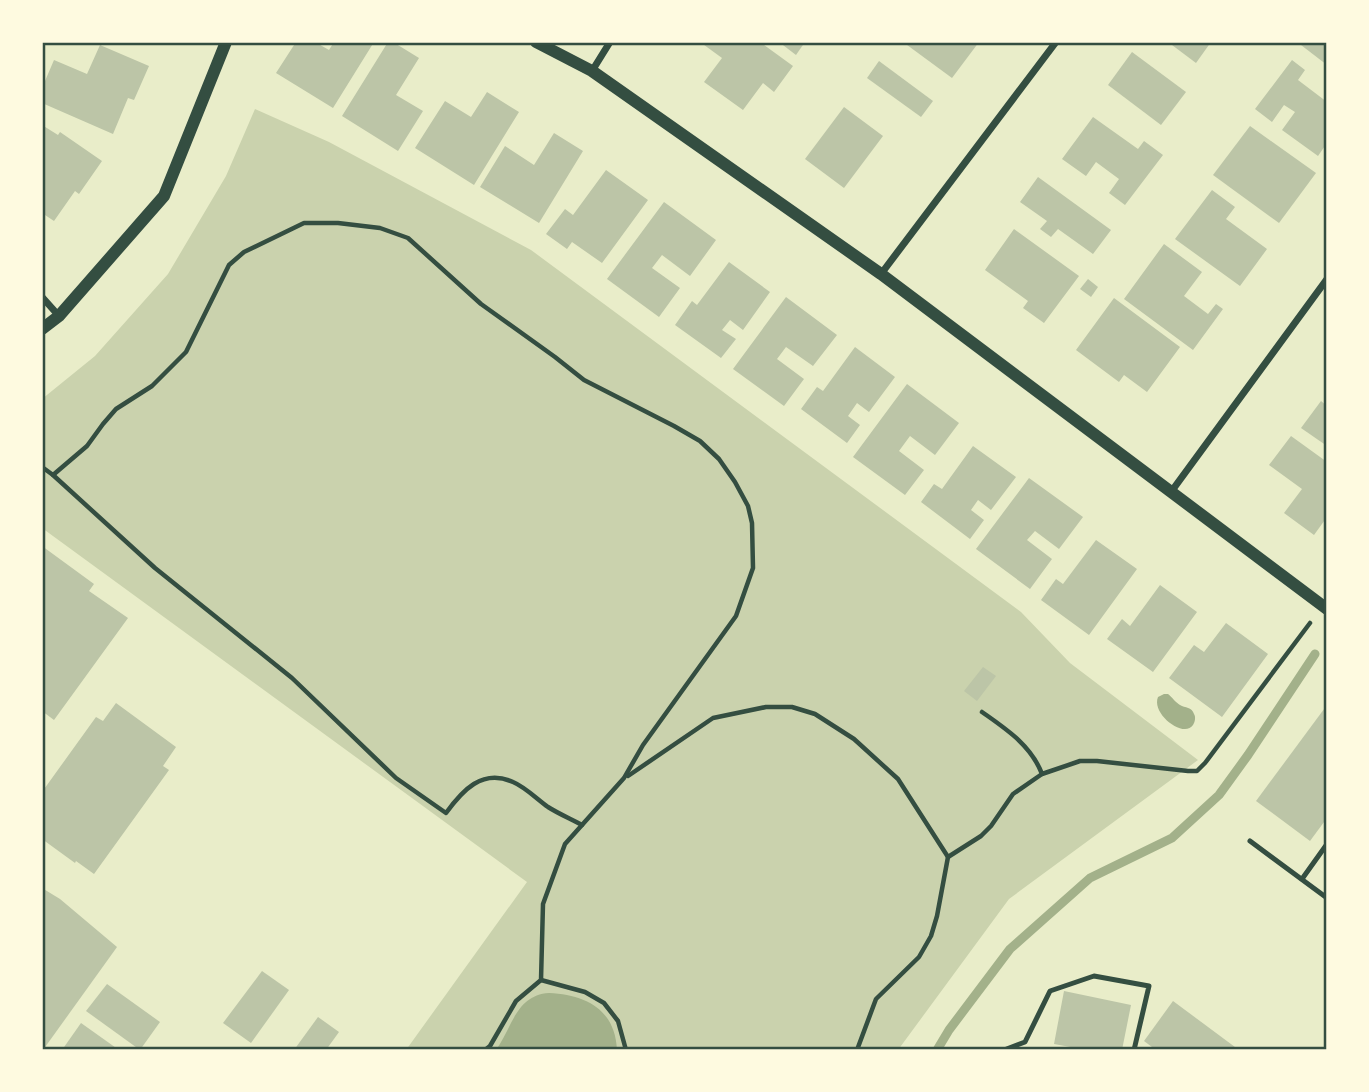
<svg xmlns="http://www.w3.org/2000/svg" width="1369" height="1092" viewBox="0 0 1369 1092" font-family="Quicksand,sans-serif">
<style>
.green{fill:#cad2ad}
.water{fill:#a3b18a}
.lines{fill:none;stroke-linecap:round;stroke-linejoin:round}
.stream{stroke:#a3b18a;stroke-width:9}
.building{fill:#bcc5a7}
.path{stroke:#344e41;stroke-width:4.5}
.service{stroke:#344e41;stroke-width:5}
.minor{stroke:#344e41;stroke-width:7}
.tertiary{stroke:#344e41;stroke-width:12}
.neatline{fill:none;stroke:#344e41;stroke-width:2.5}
</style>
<rect width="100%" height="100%" fill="#e9edc9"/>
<path class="green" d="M255,109l74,33 202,108 490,362 49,51 128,97 -189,139 -111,151h-492l121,-168 -485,-354v-129l53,-43 73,-82 58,-98z"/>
<g class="water">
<path d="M1164,694h4c4,3 8,9 12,11 5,3 12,2 14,9 2,3 1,8 -1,11 -9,14 -42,-11 -35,-28z"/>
<path d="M549,993c37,2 66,16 68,57h-121c16,-22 20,-55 53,-57z"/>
</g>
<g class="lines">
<path class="stream" d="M937,1050l12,-20 61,-81 80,-71 82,-40 47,-43 29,-40 67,-101"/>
</g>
<g class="building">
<path d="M296,42h19l14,8 5,-8h40l-41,66 -57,-35z"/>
<path d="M388,42h5l26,16 -23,37 27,16 -25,40 -56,-35z"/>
<path d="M700,42h60l33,24 -19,26 -11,-9 -20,27 -39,-28 18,-24z"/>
<path d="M779,42h26l-9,13z"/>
<path d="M903,42h76l-27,36z"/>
<path d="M1168,42h43l-15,21z"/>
<path d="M1303,42h24v23l-26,-20z"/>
<path d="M100,45l49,21 -15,34 -6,-2 -15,36 -71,-31v-15l12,-28 33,14z"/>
<path d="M1132,52l54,40 -25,33 -53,-40z"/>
<path d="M1292,60l13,10 -7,10 29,22v41l-9,13 -36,-26 13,-18 -11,-7 -12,17 -17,-13z"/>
<path d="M879,61l54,40 -12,16 -54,-39z"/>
<path d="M487,92l32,20 -45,73 -59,-37 30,-47 26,16z"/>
<path d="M844,107l39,29 -39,52 -39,-29z"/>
<path d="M1093,117l45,32 6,-8 19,14 -38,50 -16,-12 10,-14 -23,-17 -10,14 -24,-17z"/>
<path d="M42,125l16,10 2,-3 42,29 -23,33 -4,-3 -21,30 -12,-8v-56l2,-2 -2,-1z"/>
<path d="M1250,126l66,47 -37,50 -66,-48z"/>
<path d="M554,133l29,18 -44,72 -59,-36 25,-41 29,19z"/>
<path d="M606,170l42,30 -46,63 -30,-21 -5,7 -21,-15 19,-25 8,6z"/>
<path d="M1038,177l73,53 -18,24 -35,-25 -7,8 -11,-8 7,-8 -27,-19z"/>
<path d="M1212,190l23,17 -9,12 41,30 -27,37 -65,-47z"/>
<path d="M664,202l52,38 -26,36 -28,-21 -10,13 28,20 -21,29 -52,-38z"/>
<path d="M1014,229l65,47 -35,47 -21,-15 5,-7 -43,-31z"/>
<path d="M1164,244l38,28 -18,24 24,18 8,-10 7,5 -30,41 -69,-51z"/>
<path d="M729,262l41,30 -27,38 -13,-10 -8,10 14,9 -15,19 -46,-33 17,-24 5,4z"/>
<path d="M1088,279l10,8 -7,10 -11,-8z"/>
<path d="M786,297l51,38 -24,31 -27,-19 -9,12 27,20 -20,27 -51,-37z"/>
<path d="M1114,298l66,49 -33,45 -23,-17 -5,7 -43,-32z"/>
<path d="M855,347l40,30 -26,35 -12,-9 -9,13 12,9 -13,18 -46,-34 16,-22 6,4z"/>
<path d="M907,384l52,39 -24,32 -25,-19 -11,15 25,19 -19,25 -52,-38z"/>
<path d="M1321,401l6,5v40l-26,-18z"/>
<path d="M1291,436l36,26v55l-13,18 -30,-22 18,-24 -33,-24z"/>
<path d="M973,446l43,31 -25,33 -13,-10 -7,10 13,10 -14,19 -49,-37 13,-18 8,5z"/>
<path d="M1029,478l54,39 -24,32 -24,-18 -8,9 25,19 -22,30 -54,-40z"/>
<path d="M1096,540l41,29 -48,66 -48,-35 15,-21 7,5z"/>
<path d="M42,546l52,38 -5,7 39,27 -74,102 -12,-9z"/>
<path d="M1160,585l37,27 -44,60 -46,-33 15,-20 8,7z"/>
<path d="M1226,623l42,31 -46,63 -53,-39 25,-33 10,7z"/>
<path d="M983,667l13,9 -19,25 -13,-10z"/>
<path d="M116,703l60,44 -13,19 6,4 -75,104 -18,-13 -1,2 -33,-24v-47l54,-75 7,4z"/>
<path d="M1327,705v113l-17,23 -54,-40z"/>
<path d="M42,888l18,11 57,48 -74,103z"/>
<path d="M262,971l27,19 -38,53 -28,-20z"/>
<path d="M107,984l53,38 -20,28 -54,-39z"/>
<path d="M1064,991l67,14 -9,45h-47l1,-2 -22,-4z"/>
<path d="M1173,1001l66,49h-83l-12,-9z"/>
<path d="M318,1017l21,15 -13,18h-32z"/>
<path d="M81,1023l38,27h-57z"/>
</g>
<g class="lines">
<g class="path">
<path d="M42,467l11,8 34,-29 16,-22 13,-15 36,-23 34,-34 43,-87 15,-13 60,-29h34l42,5 28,10 73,66 74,53 29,23 90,46 26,15 19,18 16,23 13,24 4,17 1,45 -17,48 -93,129 -19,33 -59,66 -22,60 -2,76 -25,21 -26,45 -5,4"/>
<path d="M53,475l102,93 137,110 104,100 50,35c16,-22 36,-45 67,-31 12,5 24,17 35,25 11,7 23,12 34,18"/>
<path d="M982,712c24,17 49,33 60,62"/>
<path d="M628,776l85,-58 53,-11h26l23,7 39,25 44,40 50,78 -11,59 -6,20 -12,21 -43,42 -19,51"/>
<path d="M948,857l33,-21 10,-10 22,-32 29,-20 38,-13h17l91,10h9l8,-8 105,-140"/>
<path d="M541,980l44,12 19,11 14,18 8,29"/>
</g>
<g class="service">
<path d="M1250,841l77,57"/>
<path d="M1302,879l25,-35"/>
<path d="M1004,1050l21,-8 25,-51 44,-15 55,10 -15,64"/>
</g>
<g class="minor">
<path d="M592,71l18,-29"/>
<path d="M881,274l175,-232"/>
<path d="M42,297l17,19"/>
<path d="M1171,492l156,-213"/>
</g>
<g class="tertiary">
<path d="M536,42l56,29 289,203 446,335"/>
<path d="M42,329l17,-13 105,-120 62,-154"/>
</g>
</g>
<rect width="1369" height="1092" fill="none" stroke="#fefae0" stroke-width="88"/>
<rect x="44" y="44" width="1281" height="1004" class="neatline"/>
</svg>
